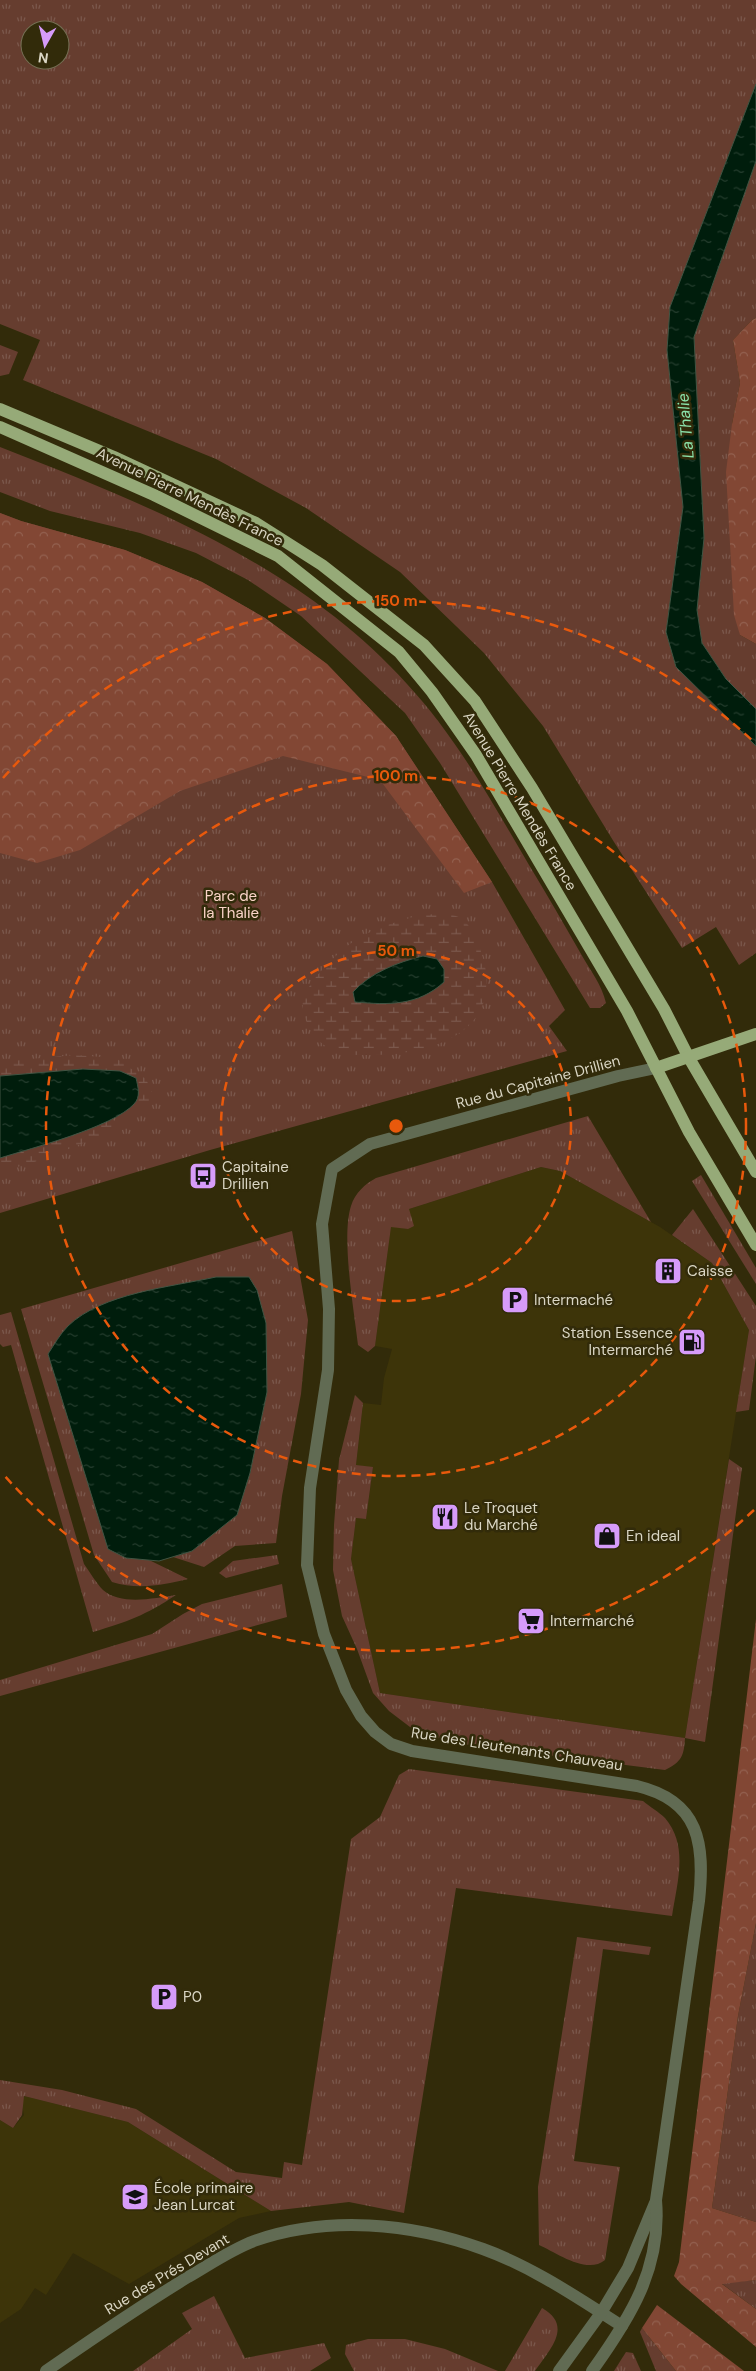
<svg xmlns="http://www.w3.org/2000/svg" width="756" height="2371" viewBox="0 0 756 2371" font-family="'DM Sans',sans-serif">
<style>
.built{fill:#3d3409}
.grass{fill:url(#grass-tufts);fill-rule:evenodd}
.forest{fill:url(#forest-crowns)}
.wetland{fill:url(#wetland-marsh);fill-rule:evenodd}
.water{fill:url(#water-ripples);stroke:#415443}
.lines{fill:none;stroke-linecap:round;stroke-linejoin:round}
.minor{stroke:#616b53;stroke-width:12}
.major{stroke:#96aa78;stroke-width:12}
.ring{fill:none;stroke:#e8590c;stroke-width:2.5;stroke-dasharray:9 6}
.labels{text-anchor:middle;stroke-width:5;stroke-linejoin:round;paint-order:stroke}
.street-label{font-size:15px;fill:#dad6c4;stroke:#322b0a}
.park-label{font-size:15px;fill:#fbd4c8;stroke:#322b0a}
.poi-label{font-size:15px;fill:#dad6c4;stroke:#322b0a;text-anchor:start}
.water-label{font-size:16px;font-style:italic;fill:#8be3ab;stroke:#322b0a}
.centre{fill:#e8590c;stroke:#322b0a;stroke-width:2.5}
.ring-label{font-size:15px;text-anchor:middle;font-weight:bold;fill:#e8590c;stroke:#322b0a;stroke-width:5;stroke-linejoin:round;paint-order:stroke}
</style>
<defs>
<pattern id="grass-tufts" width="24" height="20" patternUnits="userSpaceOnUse" patternTransform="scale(1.25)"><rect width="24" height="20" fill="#663d2f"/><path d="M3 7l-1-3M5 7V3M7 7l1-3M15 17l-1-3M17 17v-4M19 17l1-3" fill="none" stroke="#7b584c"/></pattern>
<pattern id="forest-crowns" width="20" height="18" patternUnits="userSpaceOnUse" patternTransform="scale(1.25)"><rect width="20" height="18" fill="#824734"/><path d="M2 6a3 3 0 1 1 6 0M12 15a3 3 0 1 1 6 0" fill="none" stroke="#936150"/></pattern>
<pattern id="wetland-marsh" width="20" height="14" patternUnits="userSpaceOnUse" patternTransform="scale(1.25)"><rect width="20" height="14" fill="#663d2f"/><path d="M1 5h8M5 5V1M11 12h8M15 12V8" fill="none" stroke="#7b584c"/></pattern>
<pattern id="water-ripples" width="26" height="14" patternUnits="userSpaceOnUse" patternTransform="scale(1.25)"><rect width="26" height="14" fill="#001d0c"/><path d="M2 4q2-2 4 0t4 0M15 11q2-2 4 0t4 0" fill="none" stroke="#253d2e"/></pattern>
</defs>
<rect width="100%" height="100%" fill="#322b0a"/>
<g class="built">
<path d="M541,1167l19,4 100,56 52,36 37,67 -64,408 -305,-45 -29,-134 5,-41 10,1 7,-51 -17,-3 7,-62 18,2 3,-27 8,-29 -17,-3 16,-120 17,3 1,-20z"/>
<path d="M24,2096l104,26 143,89 -32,7 -110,66 -56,-31 -27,42 -11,-7 -14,21 -21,14v-203l13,8 11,-13 -2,-10z"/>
</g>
<g class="grass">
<path d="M0,0h756v84l-86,223 -3,43 16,157 -17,125 10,35 80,79v207l-17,12 -23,-38 -34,21 -68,-106 -71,-116 -59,-73 -84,-81 -94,-64 -90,-49 -193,-79 17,-40 -40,-16zM30,30h30v30h-30z"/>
<path d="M756,161v157l-4,2 -19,20 7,43 -8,41 8,211 16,9v65l-30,-30 -24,-36 -5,-33 7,-72 -10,-201z"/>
<path d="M0,345l18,7 -9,22 -9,2z"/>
<path d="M0,447c146,57 300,118 407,237 50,54 85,118 122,181 18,30 35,59 52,89 9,16 21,31 25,49l-6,5h-10l-150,-245 -35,-50 -104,-97 -53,-36 -52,-27 -56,-20 -90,-22 -50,-19z"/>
<path d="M0,513l21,8 104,29 77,32 63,36 62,46 69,72 96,146 73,128 -16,16 18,25 -357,99 -210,63z"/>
<path d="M588,1116l63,106 -91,-51 -19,-4 -132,42 5,17 -6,3 -17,-2 -16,119 -7,6 -10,-7c-4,-35 -17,-108 -7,-139 4,-13 14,-22 25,-28z"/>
<path d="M701,1175l55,93v16l-64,-103z"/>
<path d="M693,1209l63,97v50l-7,54 -13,2 13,-82 -37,-67 -40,-28z"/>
<path d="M292,1231l16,89 -7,74 -19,102 -6,47 -41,3 -31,21 -31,-10 19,-6 45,-36 13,-42 17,-81 -141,166 23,2 39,19c-26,6 -49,11 -76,3l-18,-27 -73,-246z"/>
<path d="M11,1312l73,252c6,8 12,19 19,26 18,16 52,8 73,5 -30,20 -49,27 -83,37l-82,-287 -8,2 -3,-3v-29z"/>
<path d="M355,1395l8,8 -7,62 17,2 -7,52 -10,-1 -5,41 29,134 305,45 44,-279 13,9 -37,274 -20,-4c-1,17 -3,24 -20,32l-203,-26 -32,-8 -20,-9 -21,-16 -16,-18 -16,-44 -15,-33 -9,-46 1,-45 5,-65z"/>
<path d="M277,1555l2,9 -53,14 -7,-5 14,-12z"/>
<path d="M282,1584l5,33 -287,79v-16l152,-46 31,-20 19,-10z"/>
<path d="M409,1769l234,32c7,6 16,11 22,17 24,28 12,65 7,98l-216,-28 -52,325 -55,-11 -78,9 -143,-89 -104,-26 -2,19 -9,13 -13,-8v-40l62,10 74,19 100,63 46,6 2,-16 18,3 49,-326 29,-22 19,-42z"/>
<path d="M756,1923v299l-44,-14 26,-192z"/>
<path d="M577,1937l74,10 -2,8 -46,-6 -29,212 46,6 -15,93c-18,15 -48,-7 -66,-15l-1,-58z"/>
<path d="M756,2280v29l-35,-26z"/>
<path d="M214,2296l31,62 79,-15 7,15 -21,13h-177l59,-42 -10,-16z"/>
<path d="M542,2308c32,18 7,42 -7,63h-30z"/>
<path d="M642,2328l34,43h-20l-16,-39z"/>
<path d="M368,2339h37l40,10 53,22h-144l-9,-17 1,-9z"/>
<path d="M626,2352l7,1 8,18h-27z"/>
</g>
<g class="forest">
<path d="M756,318v326l-16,-9 -6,-20 -8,-143 6,-48 8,-41 -7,-43 19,-20z"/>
<path d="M0,513l21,8 104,29 77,32 63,36 62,46 69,72 96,146 -28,11 -84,-113 -97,-24 -103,35 -100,59 -43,13 -37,-10z"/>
<path d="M756,1619v304l-18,93 -26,192 44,14v58l-34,4 34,25v38l-75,-63 -7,-8 5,-14z"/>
<path d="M657,2305l87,66h-68l-34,-43z"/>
</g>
<g class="wetland">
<path d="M419,915c10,0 25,-3 34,0 16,4 22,21 27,34 31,84 -51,108 -118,106 -21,0 -40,-6 -51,-24 -4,-7 -10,-21 -8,-29 2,-18 32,-47 47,-58 20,-15 46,-22 69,-29zM444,969l-1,13 -9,9 -41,14z"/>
<path d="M75,1055l41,3 30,21 6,14 -1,15 -16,-5 4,-10 -56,-24 -83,7v-14z"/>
<path d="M111,1119l15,7 -85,34 -41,12v-14c38,-11 76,-22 111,-39z"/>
</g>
<g class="water">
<path d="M756,84v77l-62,176 10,201 -7,72 5,33 24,36 30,30v37l-80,-79 -10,-35 17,-125 -16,-157 3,-43z"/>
<path d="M423,956l14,3 7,10v13c-26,24 -56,23 -89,20l-2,-10c17,-19 45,-30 70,-36z"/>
<path d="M83,1069l37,2 16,7c2,9 5,19 -2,26 -21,23 -102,44 -134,54v-82z"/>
<path d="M216,1277h33l8,13 9,33 1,69 -17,81 -13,42 -45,36 -33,10 -33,-3 -18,-9 -60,-195c6,-9 12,-20 20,-28 34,-33 103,-39 148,-49z"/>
</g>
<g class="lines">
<g class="minor">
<path d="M46,2371c46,-32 93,-64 142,-94 21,-12 42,-27 66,-36 74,-26 157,-18 229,8 50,18 95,49 139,77"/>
<path d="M559,2371l42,-58 27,-45 27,-65"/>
<path d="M592,2371c38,-53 70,-103 64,-171l43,-299c6,-57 1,-100 -62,-115l-225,-35 -21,-7 -16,-12 -14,-16 -15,-26 -22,-56 -17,-69 3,-77 18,-118 1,-61 -7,-85 10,-55 38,-25 248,-68 38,-8"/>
</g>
<g class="major">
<path d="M0,409l114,48 142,66 66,42 102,80 51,56 57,87 132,221 25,49 67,114"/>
<path d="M0,427l154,68 124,61 121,96 33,40 44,63 151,256 62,121 67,113"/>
<path d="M656,1068l100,-34"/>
</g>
</g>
<g class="ring">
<circle cx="396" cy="1126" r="175"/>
<circle cx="396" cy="1126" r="350"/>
<path d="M754 1510A525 525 0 0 1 3 1474M3 778A525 525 0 0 1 754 742"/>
</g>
<defs>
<symbol id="bus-square" viewBox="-11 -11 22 22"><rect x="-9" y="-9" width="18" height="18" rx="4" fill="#d69bfa" stroke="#322b0a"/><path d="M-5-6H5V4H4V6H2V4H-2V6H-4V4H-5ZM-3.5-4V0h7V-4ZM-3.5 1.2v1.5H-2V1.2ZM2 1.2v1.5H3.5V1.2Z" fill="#111"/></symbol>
<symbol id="building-square" viewBox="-11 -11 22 22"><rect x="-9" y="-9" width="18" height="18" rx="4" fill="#d69bfa" stroke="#322b0a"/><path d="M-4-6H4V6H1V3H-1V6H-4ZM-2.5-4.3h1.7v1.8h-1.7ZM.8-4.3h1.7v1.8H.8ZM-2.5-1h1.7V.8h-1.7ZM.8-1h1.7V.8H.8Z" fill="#111"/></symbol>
<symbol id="parking-square" viewBox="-11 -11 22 22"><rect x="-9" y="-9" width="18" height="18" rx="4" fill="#d69bfa" stroke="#322b0a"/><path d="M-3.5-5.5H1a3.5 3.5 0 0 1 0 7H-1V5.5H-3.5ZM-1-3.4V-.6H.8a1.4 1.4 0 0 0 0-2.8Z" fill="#111"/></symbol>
<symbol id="fuel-square" viewBox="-11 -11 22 22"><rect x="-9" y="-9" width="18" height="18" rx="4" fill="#d69bfa" stroke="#322b0a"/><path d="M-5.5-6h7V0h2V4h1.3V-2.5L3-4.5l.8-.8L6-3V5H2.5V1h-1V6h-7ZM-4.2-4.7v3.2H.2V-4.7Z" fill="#111"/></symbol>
<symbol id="restaurant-square" viewBox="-11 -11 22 22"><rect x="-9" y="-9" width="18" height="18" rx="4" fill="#d69bfa" stroke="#322b0a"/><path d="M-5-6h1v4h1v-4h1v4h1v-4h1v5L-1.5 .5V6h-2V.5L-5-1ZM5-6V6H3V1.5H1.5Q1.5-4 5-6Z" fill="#111"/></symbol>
<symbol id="shop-square" viewBox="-11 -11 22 22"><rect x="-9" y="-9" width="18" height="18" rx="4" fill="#d69bfa" stroke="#322b0a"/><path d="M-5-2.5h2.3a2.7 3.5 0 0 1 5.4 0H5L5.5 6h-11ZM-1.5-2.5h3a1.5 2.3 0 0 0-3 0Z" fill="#111"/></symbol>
<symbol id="supermarket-square" viewBox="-11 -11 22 22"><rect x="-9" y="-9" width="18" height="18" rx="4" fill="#d69bfa" stroke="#322b0a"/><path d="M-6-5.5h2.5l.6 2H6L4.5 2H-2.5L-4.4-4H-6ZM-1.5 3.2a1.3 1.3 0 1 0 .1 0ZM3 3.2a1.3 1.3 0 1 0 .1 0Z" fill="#111"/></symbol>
<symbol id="school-square" viewBox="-11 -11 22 22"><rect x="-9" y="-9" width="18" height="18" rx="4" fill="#d69bfa" stroke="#322b0a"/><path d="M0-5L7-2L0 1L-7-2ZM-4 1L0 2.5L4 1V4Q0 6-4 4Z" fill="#111"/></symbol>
</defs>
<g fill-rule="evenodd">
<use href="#bus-square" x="187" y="1160" width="32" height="32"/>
<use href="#building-square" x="652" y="1255" width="32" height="32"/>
<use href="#parking-square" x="499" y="1284" width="32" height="32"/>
<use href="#fuel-square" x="676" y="1326" width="32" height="32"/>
<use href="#restaurant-square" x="429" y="1501" width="32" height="32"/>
<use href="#shop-square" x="591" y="1520" width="32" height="32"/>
<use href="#supermarket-square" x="515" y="1605" width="32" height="32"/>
<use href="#parking-square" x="148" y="1981" width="32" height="32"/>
<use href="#school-square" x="119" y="2181" width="32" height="32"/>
</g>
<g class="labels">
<g class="street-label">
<text transform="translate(190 497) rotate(26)" y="5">Avenue Pierre Mendès France</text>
<text transform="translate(520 801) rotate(59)" y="5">Avenue Pierre Mendès France</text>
<text transform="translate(538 1082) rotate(-15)" y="5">Rue du Capitaine Drillien</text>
<text transform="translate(517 1749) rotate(9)" y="5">Rue des Lieutenants Chauveau</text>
<text transform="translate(167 2274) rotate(-31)" y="5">Rue des Prés Devant</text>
</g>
<g class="park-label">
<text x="231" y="901">Parc de<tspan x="231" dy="17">la Thalie</tspan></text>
</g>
<g class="poi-label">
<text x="222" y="1172">Capitaine<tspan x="222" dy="17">Drillien</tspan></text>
<text x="687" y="1276">Caisse</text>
<text x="534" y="1305">Intermaché</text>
<text x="673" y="1338" text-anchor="end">Station Essence<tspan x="673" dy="17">Intermarché</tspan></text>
<text x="464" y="1513">Le Troquet<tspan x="464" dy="17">du Marché</tspan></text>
<text x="626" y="1541">En ideal</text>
<text x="550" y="1626">Intermarché</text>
<text x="183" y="2002">P0</text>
<text x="154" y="2193">École primaire<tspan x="154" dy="17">Jean Lurcat</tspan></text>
</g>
<g class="water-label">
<text transform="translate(685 426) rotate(-95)" y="6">La Thalie</text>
</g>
</g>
<circle cx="396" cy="1126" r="8" class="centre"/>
<g class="ring-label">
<text x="396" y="606">150 m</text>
<text x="396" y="781">100 m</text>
<text x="396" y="956">50 m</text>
</g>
<g transform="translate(45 45) rotate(188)"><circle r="24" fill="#322b0a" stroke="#756f54"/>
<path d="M0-4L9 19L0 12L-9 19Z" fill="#d69bfa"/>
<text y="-8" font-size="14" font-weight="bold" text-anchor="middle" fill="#dad6c4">N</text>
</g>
</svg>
